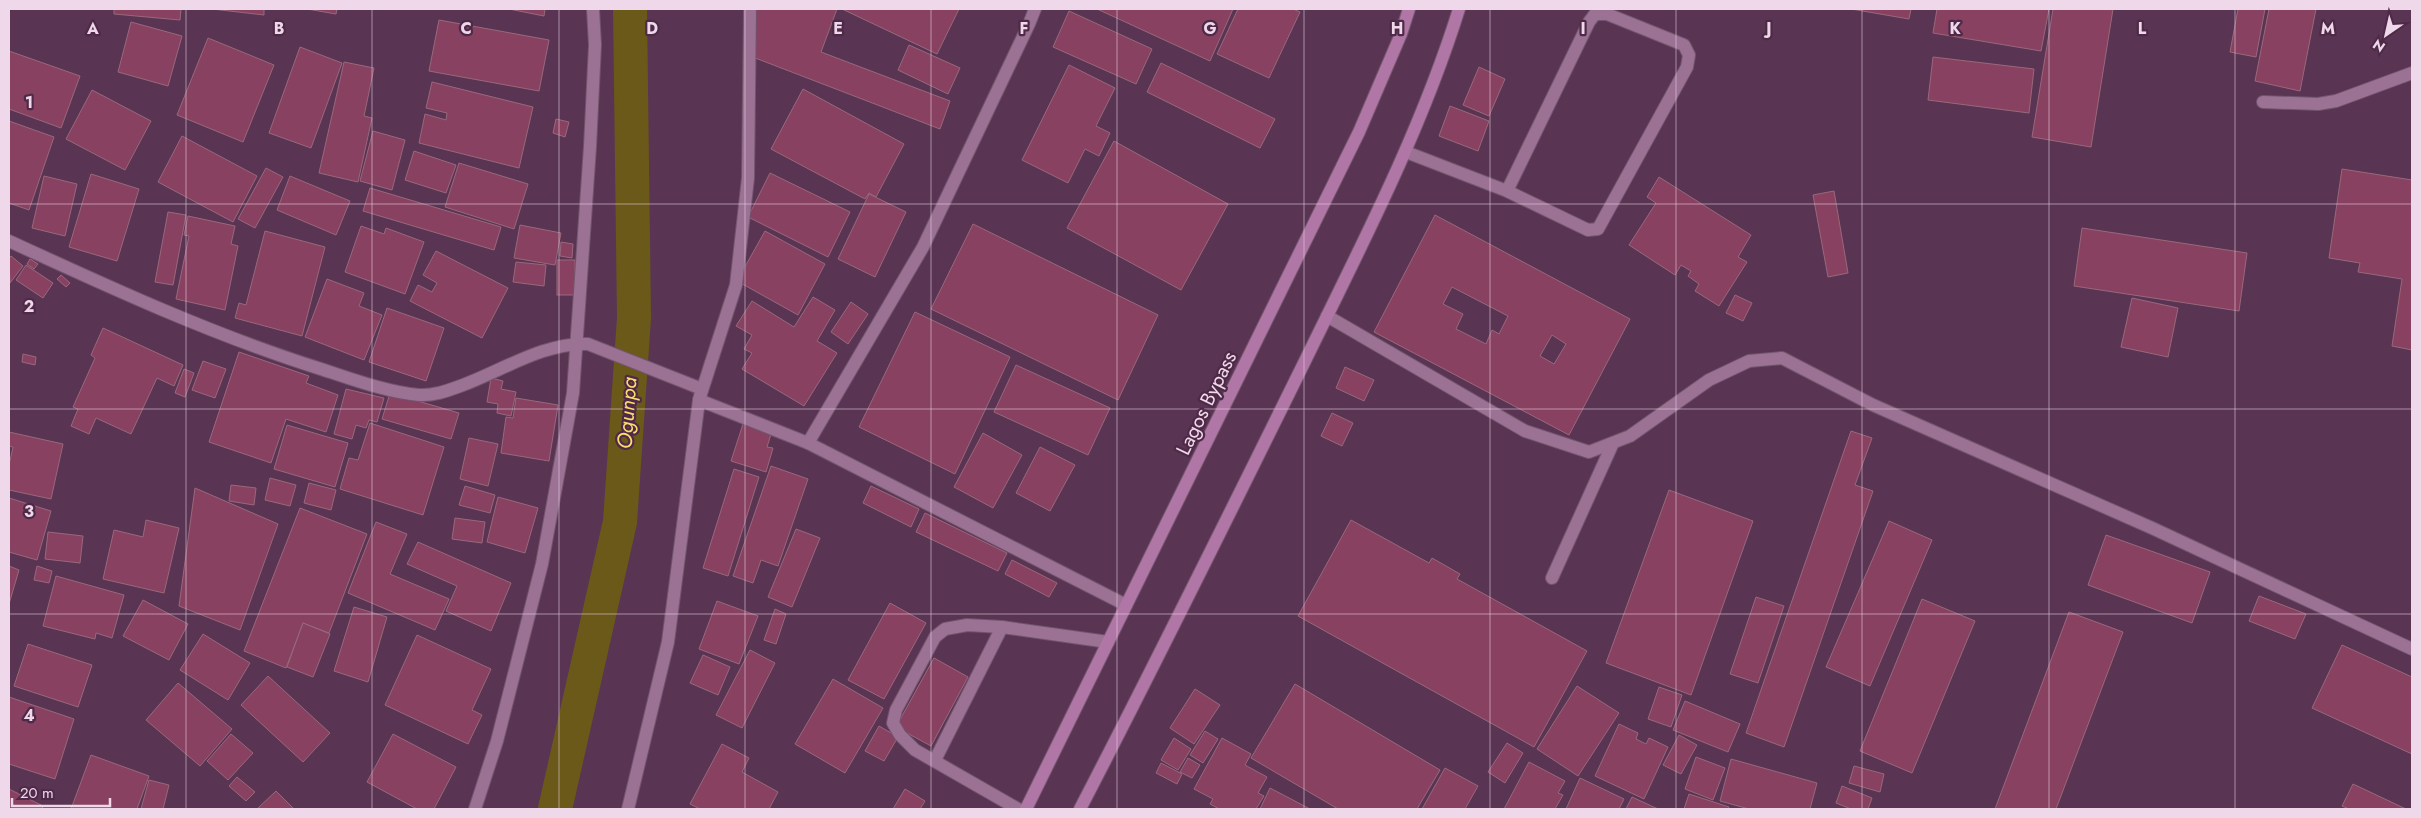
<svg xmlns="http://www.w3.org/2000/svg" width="2421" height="818" viewBox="0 0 2421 818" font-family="Jost,sans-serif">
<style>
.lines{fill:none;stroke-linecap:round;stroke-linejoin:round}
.canal{stroke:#6b591a;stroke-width:34}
.building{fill:#884161;stroke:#99687c;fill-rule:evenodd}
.lane-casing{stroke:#73546d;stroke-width:14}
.street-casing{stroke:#73546d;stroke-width:14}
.secondary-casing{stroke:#73546d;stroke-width:14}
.lane{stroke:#9b7294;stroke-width:12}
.street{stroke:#9b7294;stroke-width:12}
.secondary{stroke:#af76a6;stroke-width:12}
.grid{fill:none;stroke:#efd8ea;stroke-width:1;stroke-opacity:0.55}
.labels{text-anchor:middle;stroke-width:4.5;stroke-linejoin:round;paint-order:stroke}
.street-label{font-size:20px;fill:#efd8ea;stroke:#4e2a48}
.water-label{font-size:21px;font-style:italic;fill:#fcdc6d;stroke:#4e2a48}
.grid-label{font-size:16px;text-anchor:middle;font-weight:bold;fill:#efd8ea;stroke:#4e2a48;stroke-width:4.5;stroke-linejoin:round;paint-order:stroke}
</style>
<rect width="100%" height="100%" fill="#593553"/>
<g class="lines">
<path class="canal" d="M555,809l65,-287 14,-204 -4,-309"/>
</g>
<g class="building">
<path d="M114,9h67l-1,11 -66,-6z"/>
<path d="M212,9h52v6z"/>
<path d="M307,9h30l-1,5z"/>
<path d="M509,9h36l-1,7z"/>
<path d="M751,9h86l-16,43 129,49 -10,28 -190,-73z"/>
<path d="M842,9h117l-22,45z"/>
<path d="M1097,9h136l-23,52z"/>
<path d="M1238,9h55l7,3 -31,66 -52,-24z"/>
<path d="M1851,9h60l-2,10z"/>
<path d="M1937,9h112l-8,42 -108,-18z"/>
<path d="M2053,9h60l-22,138 -59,-10z"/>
<path d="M2238,9h27l-9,48 -26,-5z"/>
<path d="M2269,9h47l-16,82 -45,-10z"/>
<path d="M1069,11l83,38 -16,35 -83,-37z"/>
<path d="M439,20l110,20 -10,51 -110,-20z"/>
<path d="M131,22l51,14 -14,50 -50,-14z"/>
<path d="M208,38l66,27 -31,77 -66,-27z"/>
<path d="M909,45l51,23 -12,26 -50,-24z"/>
<path d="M300,47l42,16 -31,85 -42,-15z"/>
<path d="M9,51l71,25 -19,52 -52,-19z"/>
<path d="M1933,57l101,12 -5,44 -101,-13z"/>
<path d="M344,62l30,6 -10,48 8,2 -14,64 -39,-9z"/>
<path d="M1161,63l114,56 -15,29 -113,-56z"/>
<path d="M1069,65l46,23 -19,38 14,7 -11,23 -14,-7 -17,34 -46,-23z"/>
<path d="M1479,67l26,12 -16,37 -26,-11z"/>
<path d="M432,82l101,25 -14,61 -100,-25 6,-29 21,6 1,-7 -21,-5z"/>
<path d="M803,89l101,55 -28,53 -7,-4 -4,6 -94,-50z"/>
<path d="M92,90l59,31 -26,49 -59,-31z"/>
<path d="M1450,106l39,15 -11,30 -39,-15z"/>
<path d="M556,119l13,3 -4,15 -12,-4z"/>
<path d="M9,121l45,16 -25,73 -20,-7z"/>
<path d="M373,131l32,9 -13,50 -32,-9z"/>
<path d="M182,136l75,40 -24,46 -75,-40z"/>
<path d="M1114,141l114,63 -47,86 -114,-62z"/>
<path d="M414,151l42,14 -10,28 -41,-13z"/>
<path d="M459,163l69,21 -14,45 -69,-22z"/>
<path d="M266,168l17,9 -28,51 -17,-9z"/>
<path d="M2342,169l70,11v170l-20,-4 10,-67 -44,-7 2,-9 -31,-5z"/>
<path d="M770,173l80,39 -22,45 -80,-40z"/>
<path d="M91,174l48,15 -22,72 -48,-14z"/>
<path d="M44,176l33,8 -12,52 -33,-8z"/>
<path d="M290,176l60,25 -14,34 -59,-25z"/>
<path d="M1659,177l92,58 -13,22 9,5 -28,44 -24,-15 4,-7 -11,-8 3,-5 -10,-6 -6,10 -46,-30 27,-42 -9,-6z"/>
<path d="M370,188l131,39 -7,23 -131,-39z"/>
<path d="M1834,191l14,82 -20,4 -15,-82z"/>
<path d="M869,194l37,18 -31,65 -37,-18z"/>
<path d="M168,212l18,3 -13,70 -18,-3z"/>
<path d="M1435,215l195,104 -61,116 -195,-103zM1452,287l56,29 -9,18 -7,-4 -6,14 -30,-15 7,-15 -20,-10zM1552,335l14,9 -12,20 -14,-8z"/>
<path d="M188,216l47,10 -4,18 7,2 -13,64 -49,-11 13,-63 -5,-1z"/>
<path d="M973,224l185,91 -40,85 -187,-91z"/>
<path d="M520,225l41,8 -6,32 -41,-7z"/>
<path d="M361,226l23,8 2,-6 38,14 -19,52 -60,-22z"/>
<path d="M2082,228l165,25 -8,58 -165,-25z"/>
<path d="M265,231l60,16 -23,89 -67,-18 4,-15 7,2z"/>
<path d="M765,231l60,33 -27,51 -61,-34z"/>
<path d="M561,242l12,2 -1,14 -12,-2z"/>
<path d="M436,251l72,37 -26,50 -72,-37 8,-16 14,7 5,-9 -14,-8z"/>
<path d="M11,256l12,10 -13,17 -1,-24z"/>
<path d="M30,259l8,5 -4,5 -7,-5z"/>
<rect x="557" y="260" width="18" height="35"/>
<path d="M516,262l30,3 -2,21 -31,-4z"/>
<path d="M26,265l27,18 -10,15 -27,-18z"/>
<path d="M61,275l9,8 -4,4 -9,-8z"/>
<path d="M327,279l37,14 -5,13 23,9 -18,45 -59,-23z"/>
<path d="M1735,295l17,8 -9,18 -17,-8z"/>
<path d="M813,297l22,13 -18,31 20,12 -33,53 -62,-37 10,-16 -8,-4 8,-14 -16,-9 16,-25 42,26z"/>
<path d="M2132,298l46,10 -10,49 -47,-10z"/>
<path d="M851,302l17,12 -20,30 -17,-12z"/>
<path d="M387,308l57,20 -18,53 -57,-19z"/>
<path d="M915,312l95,45 -55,117 -96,-47z"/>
<path d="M103,328l80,37 -9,21 -17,-8 -26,56 -35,-16 -7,16 -18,-8 7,-17 -5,-2 22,-49 -4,-3z"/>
<path d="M239,352l70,24 -3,7 32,12 -12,37 -40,-13 -15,44 -62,-21z"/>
<path d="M23,354l13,3 -1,8 -13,-3z"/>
<path d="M203,361l23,8 -11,29 -23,-8z"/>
<path d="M1016,365l94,43 -22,47 -94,-43z"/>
<path d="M1345,367l29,13 -10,21 -28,-13z"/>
<path d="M184,369l10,4 -9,24 -10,-4z"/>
<path d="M491,378l12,3 -2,8 15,3 -5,24 -14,-3 1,-9 -11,-2z"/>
<path d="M346,389l38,9 -7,24 -8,-2 -3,8 -10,-3 -4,14 -18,-5z"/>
<path d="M390,393l69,20 -8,26 -69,-20z"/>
<path d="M516,398l42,7 -9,56 -48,-8 5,-36 7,1z"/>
<path d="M1332,413l21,10 -11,23 -21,-10z"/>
<path d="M744,421l28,10 -5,16 6,1 -7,24 -35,-11z"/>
<path d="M370,423l74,24 -21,68 -83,-26 9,-31 9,2z"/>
<path d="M287,425l61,18 -13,44 -61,-18z"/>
<path d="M1851,431l21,7 -17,47 18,6 -89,256 -38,-14z"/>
<path d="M9,432l54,12 -12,55 -42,-9v-25l4,-18 -4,-1z"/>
<path d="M983,433l39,22 -29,53 -39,-21z"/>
<path d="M469,438l29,6 -10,42 -28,-7z"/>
<path d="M1040,447l35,18 -25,46 -34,-18z"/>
<path d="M771,466l37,13 -30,87 -17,-6 -8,23 -20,-7z"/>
<path d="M734,469l25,8 -31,99 -25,-8z"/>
<path d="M270,478l26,7 -6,21 -25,-6z"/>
<path d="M309,483l27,7 -5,20 -27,-7z"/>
<path d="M231,485l25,3 -2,17 -25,-4z"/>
<path d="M465,486l30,9 -5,18 -31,-8z"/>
<path d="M871,486l48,23 -8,18 -48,-24z"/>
<path d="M195,488l83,36 -38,106 -61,-24z"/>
<path d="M1669,490l84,31 -62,174 -85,-32z"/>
<path d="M498,497l40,11 -13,45 -38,-11z"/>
<path d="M9,498l42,13 -14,49 -28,-8z"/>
<path d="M300,508l67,26 -38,99 -26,-10 -17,45 -42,-17z"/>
<path d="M925,513l82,40 -9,18 -82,-39z"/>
<path d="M455,518l30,4 -3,21 -30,-4z"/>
<path d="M146,520l33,8 -15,65 -61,-14 11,-49 29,7z"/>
<path d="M1351,520l78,43 3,-5 28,16 -3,5 130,72 -53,96 -236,-131z"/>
<path d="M1889,521l43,19 -62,146 -44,-19z"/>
<path d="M376,522l31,12 -17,40 59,25 -14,31 -87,-37z"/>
<path d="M796,529l24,9 -28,69 -24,-10z"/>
<path d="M48,532l35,4 -3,27 -35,-4z"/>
<path d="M2106,535l104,37 -18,51 -104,-38z"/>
<path d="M418,542l93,41 -20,48 -45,-20 11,-25 -50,-22z"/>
<path d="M1012,560l45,23 -8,14 -44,-23z"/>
<path d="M9,566l10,4 -10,34z"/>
<path d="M37,566l15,5 -3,12 -15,-3z"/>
<path d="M56,576l68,19 -12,43 -16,-5 -1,6 -52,-13z"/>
<path d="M2259,596l47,18 -11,25 -46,-18z"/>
<path d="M1756,597l28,9 -26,77 -28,-9z"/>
<path d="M1922,599l53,22 -63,152 -52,-22z"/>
<path d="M143,600l45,24 -19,36 -46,-24z"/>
<path d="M717,601l41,15 -19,48 -40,-15z"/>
<path d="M890,603l36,20 -42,76 -36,-19z"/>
<path d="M354,607l33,10 -19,65 -34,-11z"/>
<path d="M775,609l11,5 -10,30 -12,-4z"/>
<path d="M2069,612l54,20 -67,177h-61z"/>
<path d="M303,623l27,11 -17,43 -26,-10z"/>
<path d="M203,634l47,29 -22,37 -48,-30z"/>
<path d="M417,635l74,34 -19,41 10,5 -14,29 -83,-39z"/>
<path d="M28,644l64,21 -14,42 -64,-21z"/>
<path d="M2342,645l70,32v77l-100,-46z"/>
<path d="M750,650l25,13 -33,65 -26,-13z"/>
<path d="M703,655l27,12 -12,28 -28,-12z"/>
<path d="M934,658l34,19 -37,69 -35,-19z"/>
<path d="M268,676l62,57 -27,29 -62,-57z"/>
<path d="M833,679l50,29 -38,65 -50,-29z"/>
<path d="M178,683l54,46 -32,37 -54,-46z"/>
<path d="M1295,684l145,86 -23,39h-79l-87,-51z"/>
<path d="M1577,686l42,27 -41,63 -41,-27z"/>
<path d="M1659,687l23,8 -11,32 -23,-8z"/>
<path d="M1195,689l25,16 -26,39 -24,-16z"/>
<path d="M9,697l65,22 -19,60 -46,-15z"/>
<path d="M1685,701l55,23 -12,28 -55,-22z"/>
<path d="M1619,724l19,9 -2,6 10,5 3,-6 19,9 -24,52 -49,-23z"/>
<path d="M879,726l19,11 -14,24 -19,-10z"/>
<path d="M1205,731l13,8 -15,24 -13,-8z"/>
<path d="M231,734l22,19 -25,27 -21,-19z"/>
<path d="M393,734l63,33 -22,42h-17l-50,-27z"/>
<path d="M1679,735l18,10 -16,29 -18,-9z"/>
<path d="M1174,738l17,11 -13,21 -17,-10z"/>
<path d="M1222,738l29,16 -6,11 22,12 -9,16 6,3 -8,13h-37l-9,-5 3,-5 -19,-10z"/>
<path d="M1507,743l16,10 -18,30 -17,-11z"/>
<path d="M722,744l27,14 -7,14 36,20 -9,17h-69l-10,-5z"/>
<path d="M91,755l58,21 -12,33h-66z"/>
<path d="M1696,757l29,11 -12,32 -28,-11z"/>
<path d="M1188,758l12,7 -8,13 -12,-6z"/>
<path d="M1731,759l86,24 -7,26h-61l-29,-8z"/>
<path d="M1529,762l36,19 -7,12 5,2 -8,14h-51z"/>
<path d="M1161,763l21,11 -5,10 -21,-11z"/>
<path d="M1854,766l30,8 -4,18 -31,-9z"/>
<path d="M1445,768l33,18 -13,23h-43z"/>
<path d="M237,777l18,15 -9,9 -17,-15z"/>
<path d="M1580,778l44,21 -5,10h-53z"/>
<path d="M149,780l20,5 -6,24h-22z"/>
<path d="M2353,784l53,25h-57l-7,-3z"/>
<path d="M1842,786l30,12 -4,11h-17l-15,-6z"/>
<path d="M1270,788l40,21h-50z"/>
<path d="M9,789l34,17 -1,3h-33z"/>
<path d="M905,789l20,12 -5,8h-27z"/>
<path d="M276,791l18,18h-37z"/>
<path d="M1689,794l40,13 -1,2h-44z"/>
<path d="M1632,797l26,12h-32z"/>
</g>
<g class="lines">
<defs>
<g id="lane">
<path d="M1406,152l101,39 81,39 10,-1 89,-162 2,-12 -5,-10 -77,-31h-12l-6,8 -82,169"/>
<path d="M1552,578l61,-135"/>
<path d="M935,760l67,-133"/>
<path d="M1018,809l-103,-59 -15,-15 -7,-12 3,-13 39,-73 10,-8 22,-4 35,2 106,15"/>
</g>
<g id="street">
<path d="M2263,102l55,2 18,-3 76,-28"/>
<path d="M9,241c102,47 204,94 312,128 31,10 65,23 98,26 16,1 30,-5 44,-10 40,-15 82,-43 125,-41l114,45 -3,11 109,43 318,162"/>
<path d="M1327,316l198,115 64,21 41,-16 79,-56 40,-19 33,-3 91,47 279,123 260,121"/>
<path d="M808,443l115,-196 106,-223 6,-15"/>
<path d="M475,809l22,-68 45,-177 31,-171 17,-246 5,-102 -2,-36"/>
<path d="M628,809l40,-167 31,-242 37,-115 12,-107 2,-169"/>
</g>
<g id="secondary">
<path d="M1026,809l333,-677 42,-98 8,-25"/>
<path d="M1080,809c76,-146 149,-294 222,-442 57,-117 118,-233 157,-358"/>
</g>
</defs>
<use href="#lane" class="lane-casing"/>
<use href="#street" class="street-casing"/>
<use href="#secondary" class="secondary-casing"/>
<use href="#lane" class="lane"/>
<use href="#street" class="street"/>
<use href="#secondary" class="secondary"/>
</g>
<path class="grid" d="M186,9v800M372,9v800M559,9v800M745,9v800M931,9v800M1117,9v800M1304,9v800M1490,9v800M1676,9v800M1862,9v800M2049,9v800M2235,9v800M9,204h2403M9,409h2403M9,614h2403"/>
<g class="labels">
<g class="street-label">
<text transform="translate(1206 403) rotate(-64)" y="7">Lagos Bypass</text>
</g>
<g class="water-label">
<text transform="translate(627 413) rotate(-86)" y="7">Ogunpa</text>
</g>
</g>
<g class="grid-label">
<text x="93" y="34">A</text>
<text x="279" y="34">B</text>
<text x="466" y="34">C</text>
<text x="652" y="34">D</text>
<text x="838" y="34">E</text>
<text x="1024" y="34">F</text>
<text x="1210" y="34">G</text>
<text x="1397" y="34">H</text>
<text x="1583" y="34">I</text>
<text x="1769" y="34">J</text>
<text x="1955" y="34">K</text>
<text x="2142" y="34">L</text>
<text x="2328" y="34">M</text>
<text x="29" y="108">1</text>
<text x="29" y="312">2</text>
<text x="29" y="517">3</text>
<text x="29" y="721">4</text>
</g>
<rect width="2421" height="818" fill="none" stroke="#efd8ea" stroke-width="20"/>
<g transform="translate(2386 35) rotate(214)" stroke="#4e2a48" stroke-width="4" paint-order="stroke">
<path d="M0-4L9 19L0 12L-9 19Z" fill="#efd8ea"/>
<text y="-8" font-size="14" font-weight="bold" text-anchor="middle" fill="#efd8ea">N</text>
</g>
<path d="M12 798v8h98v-8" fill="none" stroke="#efd8ea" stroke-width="2.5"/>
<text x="20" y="798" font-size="15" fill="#efd8ea" stroke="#4e2a48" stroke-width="4" paint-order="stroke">20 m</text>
</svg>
